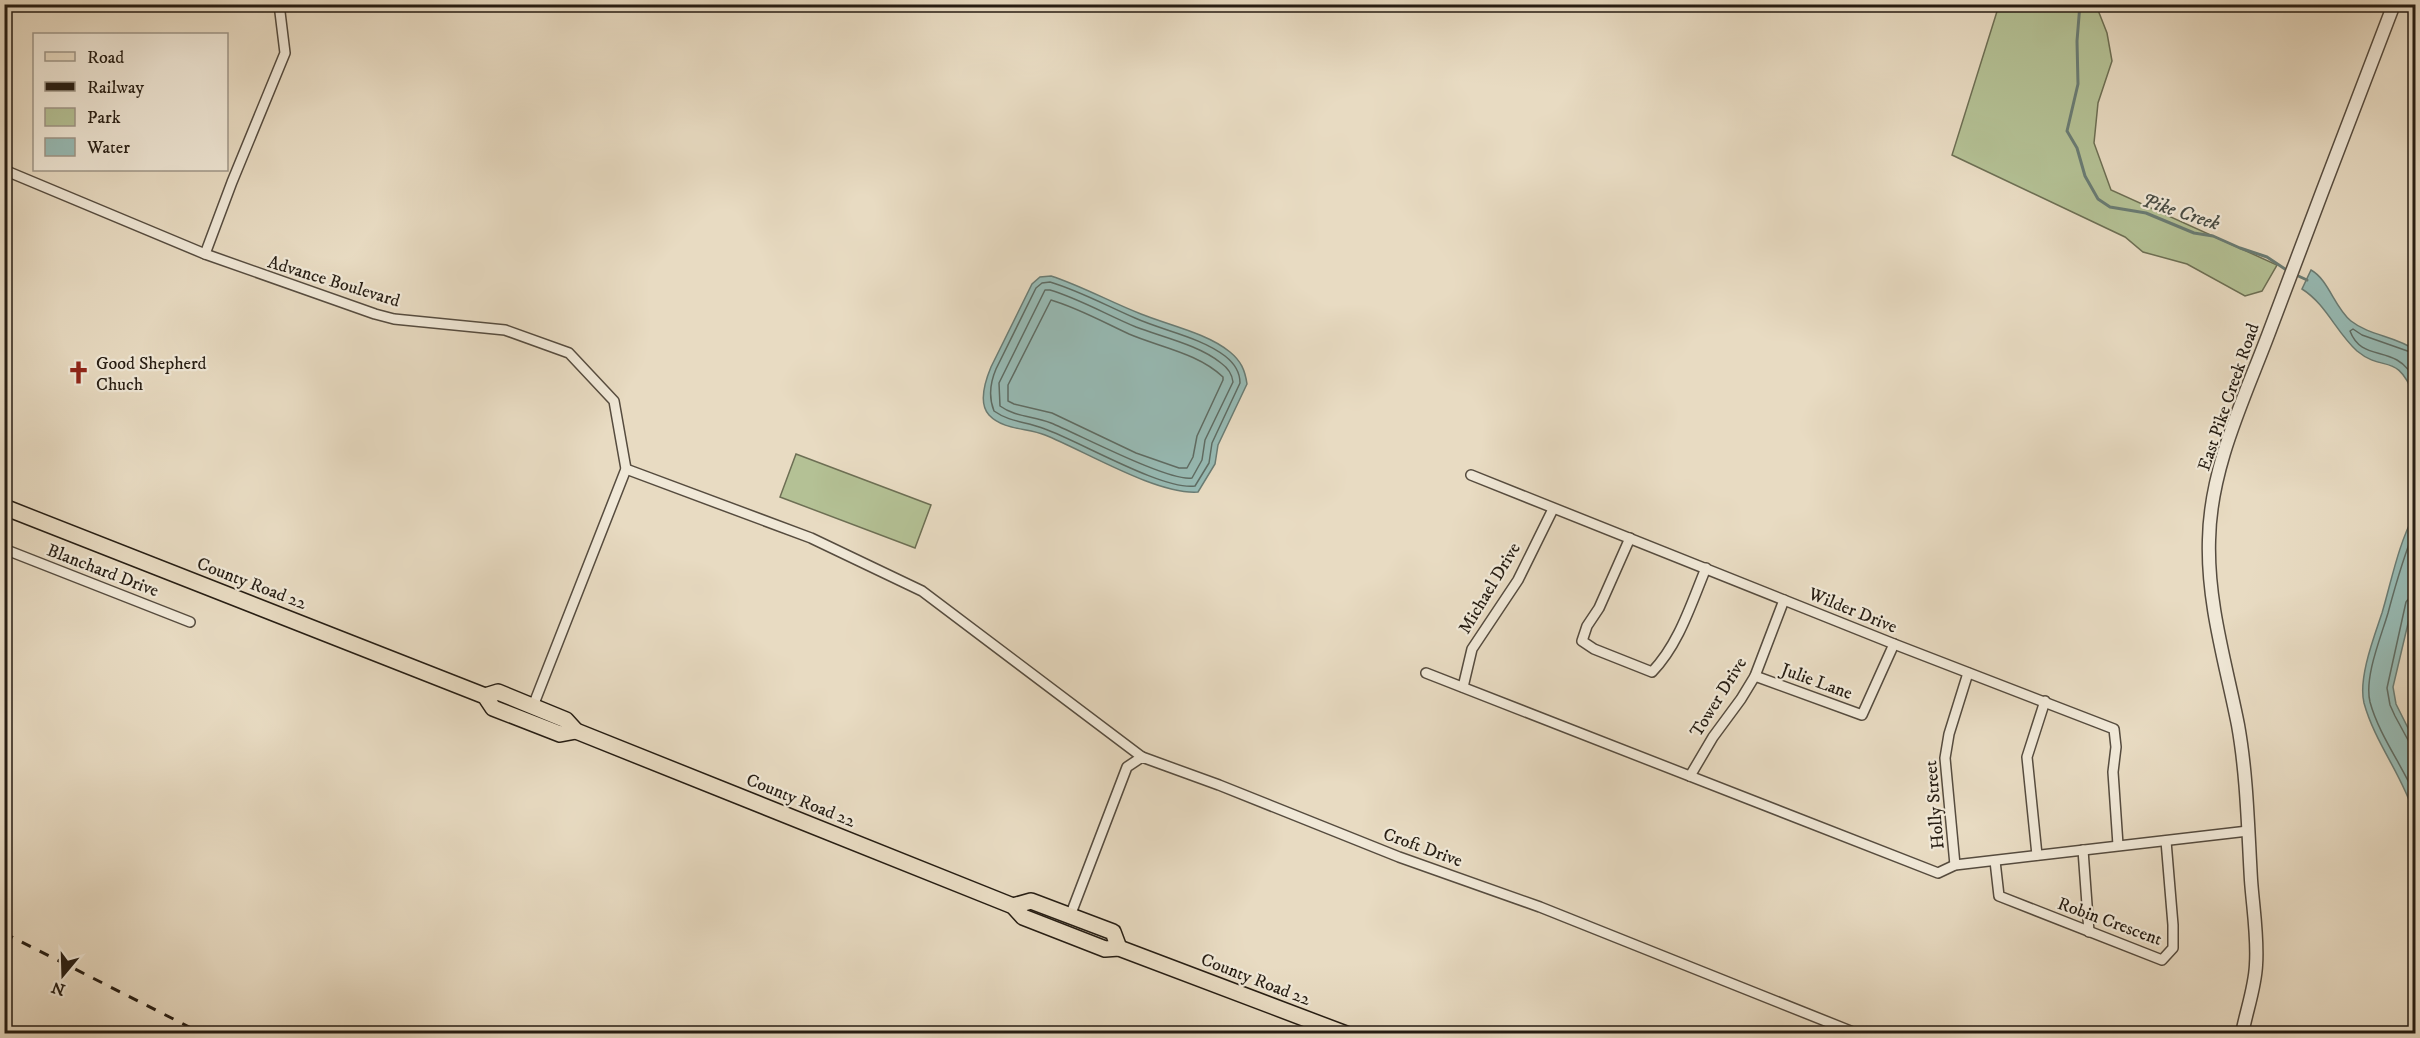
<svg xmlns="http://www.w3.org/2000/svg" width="2420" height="1038" viewBox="0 0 2420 1038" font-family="'IM FELL DW Pica',serif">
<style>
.green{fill:#b4c195;stroke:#6d6f54;stroke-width:1.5}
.water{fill:#97bbb5;stroke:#6a7c74;stroke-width:1.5}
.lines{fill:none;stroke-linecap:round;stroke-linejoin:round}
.shore{stroke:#5e6c64;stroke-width:1.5}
.stream{stroke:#6a7c74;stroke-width:3}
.minor-casing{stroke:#564c3f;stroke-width:12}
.tertiary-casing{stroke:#564c3f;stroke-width:15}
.primary-casing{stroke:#261d13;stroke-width:18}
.minor{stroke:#f0e8d7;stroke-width:9}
.tertiary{stroke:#f0e8d7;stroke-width:12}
.primary{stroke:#e8dbc2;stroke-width:15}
.rail{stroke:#261d13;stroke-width:3;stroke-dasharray:10 10;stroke-linecap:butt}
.labels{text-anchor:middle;stroke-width:4.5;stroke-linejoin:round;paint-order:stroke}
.street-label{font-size:18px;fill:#261d13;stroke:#f0e8d7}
.poi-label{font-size:18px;fill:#261d13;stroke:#f0e8d7;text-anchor:start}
.water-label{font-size:20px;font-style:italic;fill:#484c44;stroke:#f0e8d7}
</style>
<rect width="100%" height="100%" fill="#e8dbc2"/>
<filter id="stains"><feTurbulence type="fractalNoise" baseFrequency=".00333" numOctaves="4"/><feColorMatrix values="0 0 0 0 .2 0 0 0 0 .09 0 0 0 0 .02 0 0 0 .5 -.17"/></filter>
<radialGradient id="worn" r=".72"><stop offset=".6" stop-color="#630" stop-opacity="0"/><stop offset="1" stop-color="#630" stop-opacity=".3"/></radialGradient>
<g class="green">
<path d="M1999,5h97l11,28 5,28 -14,42 -4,40 17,47 166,75 -15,26 -17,5 -58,-32 -44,-12 -18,-15 -173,-82z"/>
<path d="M796,454l135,51 -16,43 -135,-51z"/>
</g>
<g class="water">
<path d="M2311,270c18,10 23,37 40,51 19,15 45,15 64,29v47c-19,-47 -30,-23 -58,-46 -21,-19 -31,-47 -55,-62z"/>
<path d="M1051,276c31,10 59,26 90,38 27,11 66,19 89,38 11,9 15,18 17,32l-29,61 -3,19 -17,28c-41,3 -113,-41 -153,-57 -18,-7 -42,-5 -56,-20 -11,-12 -3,-36 2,-48l41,-83 8,-7z"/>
<path d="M2415,513v81l-22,93 3,17 19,38v74c-12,-40 -40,-73 -51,-113 -6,-25 10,-66 18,-90 10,-34 16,-68 33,-100z"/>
</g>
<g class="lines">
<g class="shore">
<path d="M1050,282c30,9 57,24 85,36 29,13 65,19 90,38 9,7 15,15 15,27l-28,60 -3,20 -14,23c-31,5 -116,-45 -150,-57 -19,-8 -34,-6 -51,-18 -6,-15 -4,-28 2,-42l40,-81 6,-5z"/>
<path d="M1045,290h5c30,9 57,25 86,37 26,10 63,18 85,36 7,5 11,10 12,19l-28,58 -3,20 -10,18c-23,4 -114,-44 -141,-55 -17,-7 -36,-6 -51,-17l-1,-23z"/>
<path d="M1051,300c27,8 52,22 78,34 30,13 69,19 94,43v3l-26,56 -4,21 -6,11h-8l-43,-15 -84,-40 -38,-9 -6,-3v-16z"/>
<path d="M2416,354l-54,-19 -9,-6 -3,2c9,24 29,19 47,29 9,5 14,13 19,21"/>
<path d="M2416,526c-12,29 -20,57 -28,87 -7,24 -24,64 -18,89 9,33 32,63 46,95"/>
<path d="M2416,596l-6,1 -4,5 -19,86 3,17 5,11 13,24 8,2"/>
</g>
<g class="stream">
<path d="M2080,4l-3,37 1,43 -11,47 10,17 8,28 13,23 12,8 36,6 48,20 19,3 27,12 27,9 21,14"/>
<path d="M2294,274l13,6"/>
</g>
<defs>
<g id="minor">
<path d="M4,170l201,84 170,60 19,5 111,11 64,23 45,48 12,68 -93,237"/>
<path d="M205,254l27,-72 53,-129 -6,-49"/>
<path d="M626,469l185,69 111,53 220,166"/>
<path d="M1471,475l423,169 220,85 2,18 -3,25 5,73"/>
<path d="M1630,538l-31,70 -12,18 -5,15 12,8 58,23c27,-28 39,-68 54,-104"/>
<path d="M4,549l186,73"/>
<path d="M1426,673l512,200 17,-8 293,-34"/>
<path d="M1755,676l107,39 32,-71"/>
<path d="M1463,687l9,-38 46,-69 35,-71"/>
<path d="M1690,776l23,-39 28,-38 14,-23 29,-76"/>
<path d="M2083,850l6,82"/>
<path d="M2037,855l-10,-98 18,-56"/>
<path d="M1995,861l4,35 163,64 11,-12v-23l-7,-84"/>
<path d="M1955,865l-10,-107 4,-24 19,-61"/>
<path d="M1070,916l57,-149 15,-10 77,28 180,72 141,50 318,127"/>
</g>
<path id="tertiary" d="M2242,1034c4,-22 13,-46 14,-69 2,-28 -3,-57 -5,-85 -3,-51 -4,-105 -13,-155 -12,-61 -31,-122 -29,-185 1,-73 36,-143 61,-210 41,-109 82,-217 124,-326"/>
<g id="primary">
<path d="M4,507l481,189 8,12 67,26 16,-3"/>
<path d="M485,696l13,-4 68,28 10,11 437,175 10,11 82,32 14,-1 227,86"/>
<path d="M1013,906l18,-5 82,31 6,16"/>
</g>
</defs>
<use href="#minor" class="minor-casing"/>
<use href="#tertiary" class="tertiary-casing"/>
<use href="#primary" class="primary-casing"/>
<use href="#minor" class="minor"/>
<use href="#tertiary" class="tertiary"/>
<use href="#primary" class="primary"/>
<path class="rail" d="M4,933l199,101"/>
</g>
<defs>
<symbol id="church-bare" viewBox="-9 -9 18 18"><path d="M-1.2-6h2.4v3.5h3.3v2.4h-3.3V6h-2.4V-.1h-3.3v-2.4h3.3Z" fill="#8f2418" stroke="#f0e8d7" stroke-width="2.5" paint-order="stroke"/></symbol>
</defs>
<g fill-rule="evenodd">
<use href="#church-bare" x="62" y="356" width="33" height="33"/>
</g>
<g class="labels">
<g class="street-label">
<text transform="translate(334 281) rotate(17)" y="6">Advance Boulevard</text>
<text transform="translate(2228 397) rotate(-71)" y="6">East Pike Creek Road</text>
<text transform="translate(103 570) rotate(21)" y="6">Blanchard Drive</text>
<text transform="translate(252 583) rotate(21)" y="6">County Road 22</text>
<text transform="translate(1489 588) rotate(-59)" y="6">Michael Drive</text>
<text transform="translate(1853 610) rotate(22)" y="6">Wilder Drive</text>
<text transform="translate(1817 681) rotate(20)" y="6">Julie Lane</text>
<text transform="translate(1718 697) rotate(-58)" y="6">Tower Drive</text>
<text transform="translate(801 800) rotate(22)" y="6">County Road 22</text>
<text transform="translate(1934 805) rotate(-95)" y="6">Holly Street</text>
<text transform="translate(1423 847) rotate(20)" y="6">Croft Drive</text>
<text transform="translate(2110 921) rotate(20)" y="6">Robin Crescent</text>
<text transform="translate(1256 979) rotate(21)" y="6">County Road 22</text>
</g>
<g class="poi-label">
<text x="96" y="369">Good Shepherd<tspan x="96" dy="21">Chuch</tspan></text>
</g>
<g class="water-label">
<text transform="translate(2181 211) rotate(18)" y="7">Pike Creek</text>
</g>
</g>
<rect width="2420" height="1038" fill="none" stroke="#e8dbc2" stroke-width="24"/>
<rect x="6" y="6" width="2408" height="1026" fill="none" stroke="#261d13" stroke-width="3"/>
<rect x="12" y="12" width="2396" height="1014" fill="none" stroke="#261d13" stroke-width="1.5"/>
<rect x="33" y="33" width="195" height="138" fill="#f0e8d7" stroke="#9f9789" stroke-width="1.5"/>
<rect x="45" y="52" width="30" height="9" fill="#e8dbc2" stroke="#9f9789" stroke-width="1.5"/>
<text x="87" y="63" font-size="18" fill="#261d13">Road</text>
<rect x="45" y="82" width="30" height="9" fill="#261d13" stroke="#9f9789" stroke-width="1.5"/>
<text x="87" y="93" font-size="18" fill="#261d13">Railway</text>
<rect x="45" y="108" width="30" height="18" fill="#b4c195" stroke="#9f9789" stroke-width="1.5"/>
<text x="87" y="123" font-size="18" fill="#261d13">Park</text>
<rect x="45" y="138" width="30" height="18" fill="#97bbb5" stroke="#9f9789" stroke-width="1.5"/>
<text x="87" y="153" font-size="18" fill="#261d13">Water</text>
<g transform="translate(63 975) rotate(199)" stroke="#f0e8d7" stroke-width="4.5" paint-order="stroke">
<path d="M0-4.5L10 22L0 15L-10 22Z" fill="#261d13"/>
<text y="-9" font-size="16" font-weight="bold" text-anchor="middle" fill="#261d13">N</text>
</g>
<rect width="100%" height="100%" filter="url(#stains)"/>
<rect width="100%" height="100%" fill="url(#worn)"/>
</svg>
